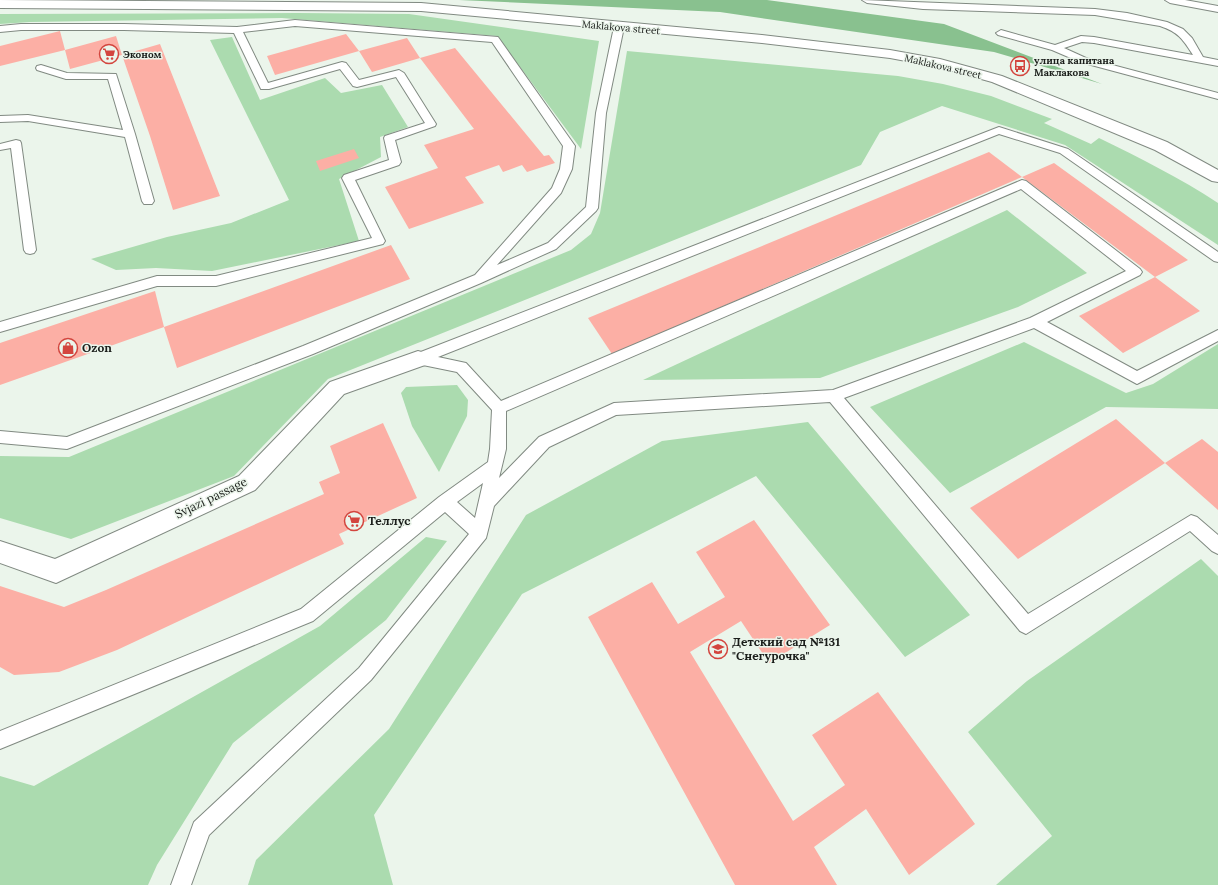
<svg xmlns="http://www.w3.org/2000/svg" width="1218" height="885" viewBox="0 0 1218 885" font-family="Lora,serif">
<style>
.green{fill:#abdbaf}
.forest{fill:#89c18f}
.building{fill:#fcafa5}
.lines{fill:none;stroke-linecap:round;stroke-linejoin:round}
.service-casing{stroke:#818a82;stroke-width:2}
.minor-casing{stroke:#818a82;stroke-width:2}
.tertiary-casing{stroke:#818a82;stroke-width:2}
.service{fill:#fff;fill-rule:evenodd}
.minor{fill:#fff;fill-rule:evenodd}
.tertiary{fill:#fff;fill-rule:evenodd}
.labels{text-anchor:middle;stroke-width:3;stroke-linejoin:round;paint-order:stroke}
.far-street-label{font-size:10px;fill:#1a1d1a;stroke:#ebf5eb}
.far-poi-label{font-size:10px;font-weight:bold;fill:#1a1d1a;stroke:#ebf5eb;text-anchor:start}
.poi-label{font-size:12px;font-weight:bold;fill:#1a1d1a;stroke:#ebf5eb;text-anchor:start}
.street-label{font-size:12px;fill:#1a1d1a;stroke:#ebf5eb}
</style>
<rect width="100%" height="100%" fill="#ebf5eb"/>
<g class="green">
<path d="M297,13l112,1 190,27 -18,108 -84,-113 -215,-18 -252,4 -30,2v-10z"/>
<path d="M232,37l28,63 65,-22 16,15 41,-8 26,42 -28,10 1,20 -42,22 20,62 -147,30 -56,-3 -40,2 -25,-11 76,-22 64,-14 58,-23 -79,-160z"/>
<path d="M627,51l271,25 45,8 48,12 61,23 -8,4 47,21 8,-6c41,20 81,40 119,65v42l-153,-100 -123,-39 -62,26 -19,33 -533,214 -94,97 -163,63 -71,-21v-62l69,1 502,-207 20,-16 9,-21z"/>
<path d="M1007,210l80,63 -69,34 -198,71 -177,2z"/>
<path d="M1024,342l102,51 27,-9 65,-40v65l-112,-2 -156,86 -80,-86z"/>
<path d="M457,385l11,15 -1,16 -28,56 -27,-46 -11,-33 5,-6z"/>
<path d="M808,422l162,193 -65,42 -149,-181 -234,118 -148,221 19,70h-145l8,-25 133,-131 137,-214 136,-74z"/>
<path d="M426,537l21,4 -61,79 -153,123 -76,122 -9,20h-148v-109l34,10 286,-160z"/>
<path d="M1201,559l17,17v309h-222l56,-49 -84,-104 59,-51z"/>
</g>
<path class="forest" d="M459,0h308l177,24 158,60 -108,-32 -274,-40z"/>
<g class="building">
<path d="M60,31l5,19 -65,16v-20z"/>
<path d="M346,34l13,17 48,-13 13,20 -48,14 -13,-21 -84,24 -8,-19z"/>
<path d="M116,36l6,19 38,-11 60,152 -47,14 -23,-74 -28,-81 -52,14 -5,-19z"/>
<path d="M455,48l89,108 5,-1 6,8 -28,9 -5,-7 -19,7 -4,-7 -34,12 19,26 -75,26 -24,-42 53,-19 -14,-23 50,-16 -54,-71z"/>
<path d="M354,149l5,9 -39,13 -4,-10z"/>
<path d="M989,152l33,25 -410,177 -24,-36z"/>
<path d="M1054,163l134,97 -33,17 45,34 -77,42 -44,-37 76,-39 -133,-100z"/>
<path d="M391,245l19,34 -233,89 -13,-41 -164,58v-42l155,-52 9,36z"/>
<path d="M1116,419l49,44 -147,96 -48,-51z"/>
<path d="M383,423l34,75 -78,36 5,10 -227,106 -58,22 -45,3 -14,-8v-81l64,21 42,-17 218,-96 -5,-12 21,-9 -10,-27z"/>
<path d="M1202,439l16,13v58l-53,-47z"/>
<path d="M754,520l76,105 -61,38 -28,-42 -51,31 103,169 52,-36 -33,-50 66,-43 97,132 -66,51 -43,-66 -52,38 23,38h-102l-147,-268 64,-35 26,42 47,-27 -29,-45z"/>
</g>
<g class="lines">
<defs>
<g id="service">
<path d="M862,0l233,9 32,4 40,9 16,7 9,9 11,19 15,3v6l-124,-23 -12,-1 -18,6 22,10 132,35v6l-138,-37 -28,-12 -54,-15 -2,-2 5,-3 54,15 26,-9 13,1 99,18c-10,-16 -15,-23 -33,-29l-65,-11 -172,-6 -56,-6z"/>
<path d="M1165,0h20l33,6v6l-48,-9z"/>
<path d="M295,20l203,17 77,109 -3,23 -11,24 -64,72 51,-22 38,-36 10,-94 18,-86 5,-3 3,1 2,2 -18,86 -8,95 -2,3 -40,38 -75,34 -168,71 -246,95 -67,-6v-12l67,6 236,-91 172,-71 77,-87 8,-19 3,-23 -71,-104 -197,-16 -52,6 25,51 74,-21 4,1 13,17 40,-10 5,3 32,51 -1,2 -40,14 6,22 -2,3 -44,15 30,61 -2,3 -167,42h-59l-157,46v-10l157,-46h59l156,-38 -30,-60 2,-3 45,-15 -5,-22 1,-2 40,-13 -29,-46 -39,10 -4,-1 -13,-17 -71,20h-8l-27,-56 -110,-3h-103l-21,2v-6l21,-2h103l113,3z"/>
<path d="M41,65l26,8 49,1 19,60 19,67 -2,3h-8l-2,-3 -17,-64 -97,-16 -28,1v-6l28,-1 95,15 -15,-51h-42l-29,-9 -1,-2 1,-2z"/>
<path d="M999,127l69,22 150,103v10l-4,-1 -154,-108 -61,-19 -561,223 28,6 35,38 521,-221 4,1 114,88 2,3 -2,3 -93,47 90,49 81,-41v11l-81,43 -103,-56 -190,70 184,216 163,-99 6,2 21,18v19l-6,-3 -22,-20 -164,103 -6,-3 -190,-229 -214,13 -67,32 -55,59 -8,32 -115,142 -162,155 -18,50h-20l23,-63 165,-154 110,-134 -24,-22 -132,109 -313,128v-18l301,-122 138,-112 49,-35 2,-13 2,-39 -35,-38 -44,-9 -2,-4 2,-4zM1021,189l105,82 -96,47 -197,72 -219,13 -75,34 -40,41 7,-29v-38zM483,483l-8,35 -18,-16z"/>
<path d="M16,140l4,1 1,2 15,107 -2,3 -4,1 -4,-1 -2,-3 -13,-102 -11,2v-6z"/>
</g>
<path id="minor" d="M418,351l7,2 3,6 -3,6 -81,29 -89,96 -199,93 -56,-20v-22l55,18 184,-83 91,-94z"/>
<path id="tertiary" d="M0,0l421,3 341,32 128,15 50,9 62,17 165,66 51,28v12l-6,-1 -57,-31 -163,-68 -54,-15 -48,-9 -128,-15 -341,-32 -421,-3z"/>
</defs>
<use href="#service" class="service-casing"/>
<use href="#minor" class="minor-casing"/>
<use href="#tertiary" class="tertiary-casing"/>
<use href="#service" class="service"/>
<use href="#minor" class="minor"/>
<use href="#tertiary" class="tertiary"/>
</g>
<defs>
<symbol id="supermarket-ring" viewBox="-11 -11 22 22"><circle r="9.5" fill="#ebf5eb" stroke="#d3453e" stroke-width="1.5"/><path d="M-6-5.5h2.5l.6 2H6L4.5 2H-2.5L-4.4-4H-6ZM-1.5 3.2a1.3 1.3 0 1 0 .1 0ZM3 3.2a1.3 1.3 0 1 0 .1 0Z" fill="#d3453e"/></symbol>
<symbol id="bus-ring" viewBox="-11 -11 22 22"><circle r="9.5" fill="#ebf5eb" stroke="#d3453e" stroke-width="1.5"/><path d="M-5-6H5V4H4V6H2V4H-2V6H-4V4H-5ZM-3.5-4V0h7V-4ZM-3.5 1.2v1.5H-2V1.2ZM2 1.2v1.5H3.5V1.2Z" fill="#d3453e"/></symbol>
<symbol id="shop-ring" viewBox="-11 -11 22 22"><circle r="9.5" fill="#ebf5eb" stroke="#d3453e" stroke-width="1.5"/><path d="M-5-2.5h2.3a2.7 3.5 0 0 1 5.4 0H5L5.5 6h-11ZM-1.5-2.5h3a1.5 2.3 0 0 0-3 0Z" fill="#d3453e"/></symbol>
<symbol id="school-ring" viewBox="-11 -11 22 22"><circle r="9.5" fill="#ebf5eb" stroke="#d3453e" stroke-width="1.5"/><path d="M0-5L7-2L0 1L-7-2ZM-4 1L0 2.5L4 1V4Q0 6-4 4Z" fill="#d3453e"/></symbol>
</defs>
<g fill-rule="evenodd">
<use href="#supermarket-ring" x="98" y="43" width="22" height="22"/>
<use href="#bus-ring" x="1009" y="55" width="22" height="22"/>
<use href="#shop-ring" x="57" y="337" width="22" height="22"/>
<use href="#supermarket-ring" x="343" y="510" width="22" height="22"/>
<use href="#school-ring" x="707" y="638" width="22" height="22"/>
</g>
<g class="labels">
<g class="far-street-label">
<text transform="translate(621 27) rotate(5)" y="4">Maklakova street</text>
<text transform="translate(943 66) rotate(13)" y="4">Maklakova street</text>
</g>
<g class="far-poi-label">
<text x="123" y="58">Эконом</text>
<text x="1034" y="64">улица капитана<tspan x="1034" dy="12">Маклакова</tspan></text>
</g>
<g class="poi-label">
<text x="82" y="352">Ozon</text>
<text x="368" y="525">Теллус</text>
<text x="732" y="646">Детский сад №131<tspan x="732" dy="14">"Снегурочка"</tspan></text>
</g>
<g class="street-label">
<text transform="translate(211 498) rotate(-26)" y="4">Svjazi passage</text>
</g>
</g>
</svg>
